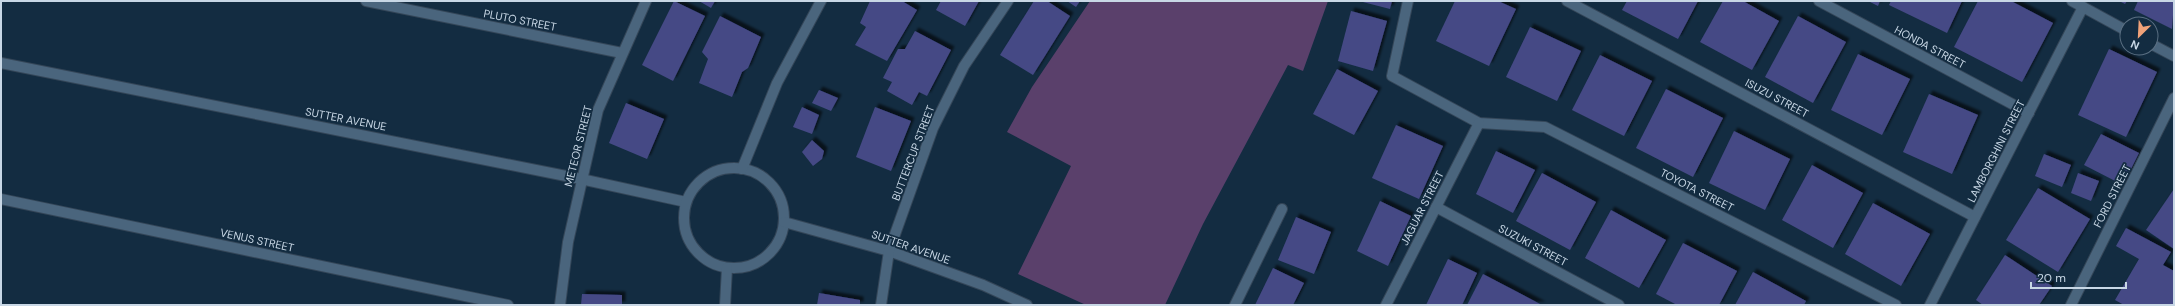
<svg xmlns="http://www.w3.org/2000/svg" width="2175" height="306" viewBox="0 0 2175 306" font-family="'DM Sans',sans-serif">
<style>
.green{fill:#5a406b}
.building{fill:#454985;filter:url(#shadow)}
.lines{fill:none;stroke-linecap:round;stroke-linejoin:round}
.street-casing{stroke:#344658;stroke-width:12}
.street{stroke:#4a657d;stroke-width:10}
.labels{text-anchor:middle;stroke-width:3.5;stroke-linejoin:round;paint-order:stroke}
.street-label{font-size:11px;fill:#c8d7e5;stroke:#132c41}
</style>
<defs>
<filter id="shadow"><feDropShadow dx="3.5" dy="-3.5" stdDeviation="1" flood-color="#0009"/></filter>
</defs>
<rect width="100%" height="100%" fill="#132c41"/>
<path class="green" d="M1090,1h238l-25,70 -15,-6 -85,159 -38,81h-79l-68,-31 53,-108 -64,-34 25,-45z"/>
<g class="building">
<path d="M674,1l31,15 -32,65 -31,-16z"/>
<path d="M699,1h16l-4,7z"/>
<path d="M870,1h32l15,9 -30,51 -32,-16 11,-18 -6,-4z"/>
<path d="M941,1h38l-14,25 -29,-16z"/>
<path d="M1034,1h13l23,15 -37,59 -33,-20z"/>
<path d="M1067,1h13l-4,6z"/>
<path d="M1359,1h33l-2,8z"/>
<path d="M1455,1h43l18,8 -27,57 -53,-25z"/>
<path d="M1627,1h71l-20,38 -56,-29z"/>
<path d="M1723,1h20l36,20 -27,49 -52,-28z"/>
<path d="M1868,1h12l-2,5z"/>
<path d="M1891,1h71l-15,32 -58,-28z"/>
<path d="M1978,1h33l42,22 -31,59 -68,-35z"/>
<path d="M2119,1h8l-2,3z"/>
<path d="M2138,1h36l-2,28 -38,-19z"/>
<path d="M1351,11l36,10 -14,50 -35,-10z"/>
<path d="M720,16l41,21 -13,31 -6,4 -10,25 -33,-14 9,-24 -6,-7z"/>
<path d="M1798,16l48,26 -33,61 -48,-26z"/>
<path d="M1530,27l51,24 -24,50 -51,-24z"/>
<path d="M915,31l36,19 -24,46 -8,-4 -7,13 -25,-14 5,-9 -9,-4 15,-29h7z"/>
<path d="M2109,49l48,23 -31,65 -48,-22z"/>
<path d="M1858,54l52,25 -28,56 -51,-25z"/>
<path d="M1600,55l52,26 -28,55 -52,-26z"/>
<path d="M1337,69l41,22 -24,44 -41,-21z"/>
<path d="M1666,89l57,29 -30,59 -57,-29z"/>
<path d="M819,90l19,8 -7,13 -19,-8z"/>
<path d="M1929,94l49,21 -26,59 -49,-22z"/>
<path d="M626,103l38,16 -17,40 -38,-16z"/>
<path d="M802,107l17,8 -7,19 -19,-7z"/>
<path d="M875,107l36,14 -20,50 -35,-14z"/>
<path d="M1396,125l47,21 -24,53 -47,-21z"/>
<path d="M1734,131l56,28 -25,51 -56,-27z"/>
<path d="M2101,134l38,19 -16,32 -39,-20z"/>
<path d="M812,140l12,11 -2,8 -9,7 -11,-14z"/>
<path d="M1496,151l39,19 -22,43 -37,-19z"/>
<path d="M2044,154l27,11 -9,22 -27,-11z"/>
<path d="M1812,165l51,28 -30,55 -51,-28z"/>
<path d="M1542,173l54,29 -26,48 -54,-29z"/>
<path d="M2078,173l21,8 -8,20 -20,-8z"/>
<path d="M2038,188l52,31 -32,53 -52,-32z"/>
<path d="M2174,189v60l-28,-19z"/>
<path d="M1380,201l31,15 -23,50 -31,-15z"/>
<path d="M1873,203l57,31 -29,52 -56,-32z"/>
<path d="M1611,210l55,30 -27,48 -54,-30z"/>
<path d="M1296,217l35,15 -17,42 -36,-14z"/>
<path d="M2126,228l45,24 -8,13 11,6 -1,34h-49l-9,-5 24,-41 -23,-13z"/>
<path d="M1683,243l54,28 -18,34h-42l-21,-11z"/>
<path d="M2005,255l47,31 -13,19h-56l-7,-5z"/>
<path d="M1448,259l29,14 -15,32h-36z"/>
<path d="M1273,268l31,15 -11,22h-38z"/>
<path d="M1753,272l53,29 -2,4h-69z"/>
<path d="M1483,274l59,31h-75z"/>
<path d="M819,293l41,7v5h-43z"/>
<path d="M582,294l40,1v10h-41z"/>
</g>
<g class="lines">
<defs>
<g id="street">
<path d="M366,1l256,52"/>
<path d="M1408,1l-16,75 87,47 66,4 351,178"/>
<path d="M1567,1l408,216"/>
<path d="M1819,1l210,112"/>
<path d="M2072,1l55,30"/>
<path d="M2151,44l23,12"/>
<path d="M1,63l580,116 105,23"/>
<circle cx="734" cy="218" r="50"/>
<path d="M742,169l35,-86 44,-82"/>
<path d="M1,199l507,106"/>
<path d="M1436,207l183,98"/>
<path d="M784,222l105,29 94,34 44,20"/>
<path d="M560,305l8,-63 30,-132 48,-109"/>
<path d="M725,305l2,-37"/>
<path d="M881,305l8,-54 44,-123 31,-62 44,-65"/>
<path d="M1235,305l47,-96"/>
<path d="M1386,305l93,-182"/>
<path d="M1930,305l153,-298"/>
<path d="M2071,305l103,-207"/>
</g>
</defs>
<use href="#street" class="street-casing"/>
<use href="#street" class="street"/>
</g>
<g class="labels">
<g class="street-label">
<text transform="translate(520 20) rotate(11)" y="4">PLUTO STREET</text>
<text transform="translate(1930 47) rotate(28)" y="4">HONDA STREET</text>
<text transform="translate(1777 98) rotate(28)" y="4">ISUZU STREET</text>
<text transform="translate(346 119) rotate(11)" y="4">SUTTER AVENUE</text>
<text transform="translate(578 146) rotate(-76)" y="4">METEOR STREET</text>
<text transform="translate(1996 151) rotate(-63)" y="4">LAMBORGHINI STREET</text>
<text transform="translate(913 153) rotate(-69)" y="4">BUTTERCUP STREET</text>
<text transform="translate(1697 190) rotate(27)" y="4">TOYOTA STREET</text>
<text transform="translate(2112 196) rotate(-63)" y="4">FORD STREET</text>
<text transform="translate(1422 208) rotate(-63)" y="4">JAGUAR STREET</text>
<text transform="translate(257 240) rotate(12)" y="4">VENUS STREET</text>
<text transform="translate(1533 245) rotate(28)" y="4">SUZUKI STREET</text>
<text transform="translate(911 247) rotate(19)" y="4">SUTTER AVENUE</text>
</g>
</g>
<rect width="2175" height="306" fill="none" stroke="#c8d7e5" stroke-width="4"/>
<g transform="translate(2139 36) rotate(204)"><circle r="19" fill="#132c41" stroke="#5b7083"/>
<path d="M0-3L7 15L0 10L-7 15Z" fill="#f0a279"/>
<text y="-6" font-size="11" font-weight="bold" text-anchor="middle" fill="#c8d7e5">N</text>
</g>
<path d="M2031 282v6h95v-6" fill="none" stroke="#c8d7e5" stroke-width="2"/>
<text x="2037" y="282" font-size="12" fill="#c8d7e5" stroke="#132c41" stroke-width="3" paint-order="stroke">20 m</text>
</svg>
